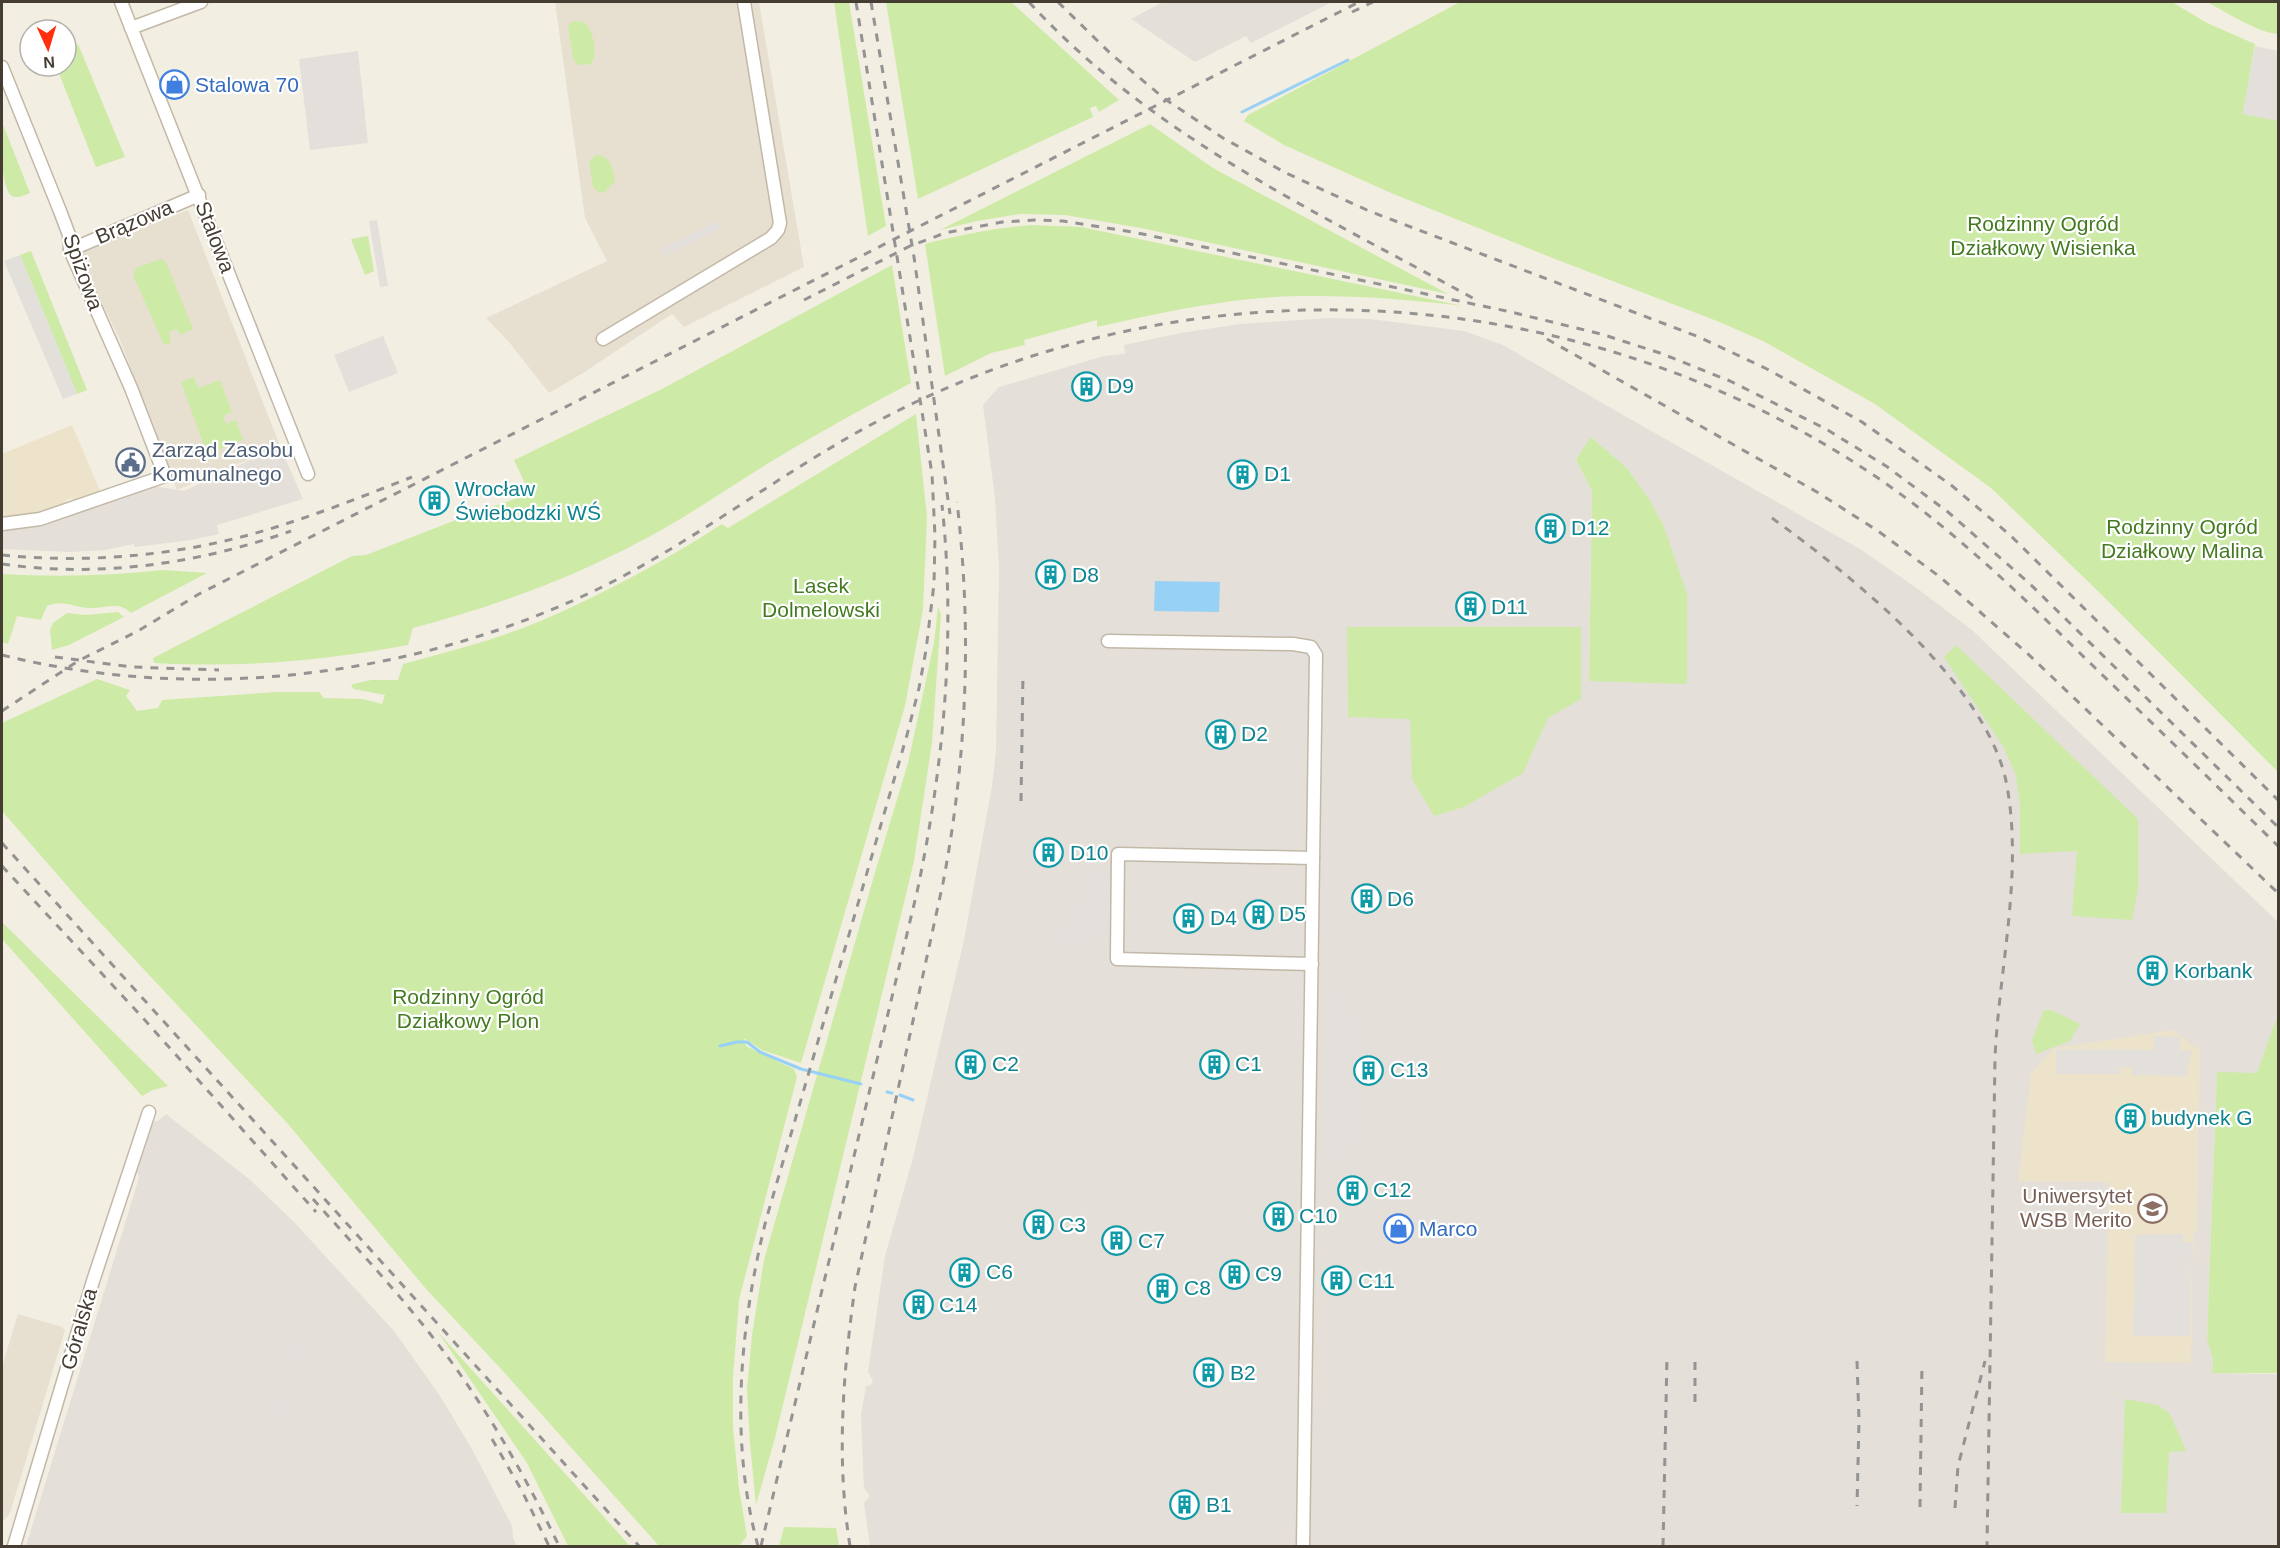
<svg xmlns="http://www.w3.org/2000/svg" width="2280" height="1548" viewBox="0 0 2280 1548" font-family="Helvetica,sans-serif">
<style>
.residential{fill:#e7e0d0}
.industrial{fill:#e4dfd8;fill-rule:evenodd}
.education{fill:#ede3ca}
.green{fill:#cdeba7}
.parking{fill:#e3e0db}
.water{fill:#98d1f6}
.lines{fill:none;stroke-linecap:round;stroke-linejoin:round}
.stream{stroke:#98d1f6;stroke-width:3}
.street-casing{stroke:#c2b8a7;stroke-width:15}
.street{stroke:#fff;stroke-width:12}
.rail{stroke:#939393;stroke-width:3;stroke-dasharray:8 8;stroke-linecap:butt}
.labels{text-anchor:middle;stroke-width:4.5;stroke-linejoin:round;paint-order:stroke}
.shop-label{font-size:21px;fill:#366cbe;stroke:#fff;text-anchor:start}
.street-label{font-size:21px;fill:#453d32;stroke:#fff}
.park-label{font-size:21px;fill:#447b21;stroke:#fff}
.culture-label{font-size:21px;fill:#0d838f;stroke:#fff;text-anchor:start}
.service-label{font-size:21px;fill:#4e5e75;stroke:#fff;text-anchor:start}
.education-label{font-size:21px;fill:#785e54;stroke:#fff;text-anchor:end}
</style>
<rect width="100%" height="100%" fill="#f3eee2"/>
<g class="residential">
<path d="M555,2h204l45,265 -120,60 -12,-13 -89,59 -34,20 -40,-51 -23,-24 121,-57 -22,-43z"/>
<path d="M188,210l92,236 -103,44 -57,-150 -42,-87z"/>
<path d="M18,1314l44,13 3,3 -55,183 -6,7 -2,-1v-152z"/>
</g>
<g class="industrial">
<path d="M1163,2h169l-81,41 -5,-7 -51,26 -64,-43z"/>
<path d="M1328,318l42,1 94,12 39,14 113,66 244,138 58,40 54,41 306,292v154l-61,-3 -10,266 6,21 -1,13 66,1v172h-1408l-6,-43 6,-7 -6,-8 -3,-73 5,-29 5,-1 2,-4 -5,-9 17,-116 28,-98 51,-218 28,-154 4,-34 3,-183 -4,-71 -12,-93 16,-18 105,-31 21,-2 -1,-9 57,-12 59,-9zM1591,437l36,31 22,31 14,25 -74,157 3,-190 -16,-32z"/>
<path d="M280,446l23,53 -86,26 2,9 -28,6 -56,7 -1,-3 -29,6 -35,2 -68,-3v-21l150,-42 32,5z"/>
<path d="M166,1114l83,65 45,43 100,109 46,65 32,53 40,77 1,12 4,8h-491l113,-368 -2,-6 16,-50 5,-1z"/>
</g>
<g class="education">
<path d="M72,425l28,66 -25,10 -4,-3 -6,3v6l-25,8 -38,5v-66z"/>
<path d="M2173,1030l27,21 -3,180h-4l-2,132 -86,-1 4,-180 -91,-1 13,-107 23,-26z"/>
</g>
<g class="green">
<path d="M834,2h15l37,224 -18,10z"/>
<path d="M886,2h125l108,98 -20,12 -3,-6 -6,2 3,9 -175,82z"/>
<path d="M1460,2h712l35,21 48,21 -12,70 35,6v652l-176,-177 -111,-107 -116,-84 -112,-63 -46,-20 -162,-62 -164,-66 -107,-48 -40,-24 4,-6z"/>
<path d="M2207,2h71v32c-20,-1 -52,-22 -71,-32z"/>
<path d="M573,21l11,1c9,8 15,32 7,42l-13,1 -5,-6 -5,-32z"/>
<path d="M78,44l47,113 -29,10 -40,-101h10v-17z"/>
<path d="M2,122l28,71c-5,2 -13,6 -18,3 -12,-7 -11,-59 -10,-74z"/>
<path d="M1150,124l63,44 235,126 -307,-66 -76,-13 -45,-1 -43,7 -37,9z"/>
<path d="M595,155c15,-1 19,14 20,26l-11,12 -6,-1 -5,-5 -4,-24z"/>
<path d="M1032,225l49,2 382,79c-49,-6 -100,-10 -150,-10 -72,-1 -146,15 -216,31v-7l-73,20 1,5 -34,8 -46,23 -20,-132c35,-9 70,-16 107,-19z"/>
<path d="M368,236l6,35 -9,4 -14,-36z"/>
<path d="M31,251l56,139 -10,4 -57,-139z"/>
<path d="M161,259l5,3 27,67 -13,6 -3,-6 -8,3 2,11 -7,2 -31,-70 3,-7z"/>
<path d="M892,265l19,118c-40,21 -80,43 -119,66 -51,30 -99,65 -151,92 -73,39 -149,66 -228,87l-5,17c-86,16 -167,23 -254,18l-1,-5 199,-102 14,-1 113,-44 51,-17 -16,-34 148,-71z"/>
<path d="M194,377l4,11 22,-8 12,32 -9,4 3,8 10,-4 7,20 -36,14 -26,-72z"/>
<path d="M916,414l11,103 -4,92 -18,97 -104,357 -39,-13 -18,-12 2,8 48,23 3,8 -58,223 -6,78v49l6,61 8,48 -8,10h-80l-157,-176 -75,-80 -139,-166 -206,-221 -80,-92v-88l95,-44 33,11 -4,6 11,15 21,-3 4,-8 115,-8h42l5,6 39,1 19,5 3,-9 -31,-6 -3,-3 2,-2 18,-4h27l5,-16c47,-13 95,-25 140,-44 62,-27 122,-59 179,-96l6,4z"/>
<path d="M1591,437l36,31 22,31 14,25 24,70v90l-98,-3 3,-190 -16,-32z"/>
<path d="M163,570l44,3 -76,40c-12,-13 -27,-4 -42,-5 -16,-1 -26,-9 -42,-2l-6,14 -24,-4 -9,28 -6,-2v-68c54,3 107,2 161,-4z"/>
<path d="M938,607l3,7 -9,129 -18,118 -139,577 -19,67 -6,-61 -3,-55 5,-54 12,-75 112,-391 32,-106 26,-120z"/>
<path d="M118,612l6,5 -55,28 -17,5 -2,-20 3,-7 14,-10 18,2z"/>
<path d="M1347,627h234v72l-33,19 -25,55 -59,34 -30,9 -22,-37 -2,-60 -62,-2z"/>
<path d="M1956,645l182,174v69l-6,32 -60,-4 5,-65 -57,3v-49l-4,-30 -13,-29 -59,-89z"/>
<path d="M2,922l166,164 -15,4 -11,6 -140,-157z"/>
<path d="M2044,1010h7l29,14 -10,17 -34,13 -4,-14z"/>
<path d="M2278,1014v359h-66l1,-13 -6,-21 10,-267 40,1z"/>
<path d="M438,1332l192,214h-62l-41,-83z"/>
<path d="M2125,1399l33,6 12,9 16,37 -17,1 -3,61h-45z"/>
<path d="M784,1527l52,1 3,18h-60z"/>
</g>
<g class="parking">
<path d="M2255,46l23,5v70l-35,-7z"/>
<path d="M358,51l10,92 -58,7 -11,-91z"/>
<path d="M377,220l11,66 -8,1 -11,-66z"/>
<path d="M718,221l3,7 -56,28 -4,-7z"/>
<path d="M20,255l57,139 -14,5 -59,-138z"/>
<path d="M383,336l15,37 -49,19 -15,-37z"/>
<path d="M1190,629l82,2v7l-82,-1z"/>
<path d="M1093,868h10l6,6 -1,56 -12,19 -20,-1 -20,-6v-11z"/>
<path d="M1328,973h12v15h17l-2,24 5,1 -1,134h-4v14h-31z"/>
<path d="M2154,1036l26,1v13l12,1 -6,25 -54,-1v-8h-13v7h-63v-25l98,1z"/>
<path d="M1143,1153l94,2 -1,8 -93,-2z"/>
<path d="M1194,1172l62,2v8l-63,-1z"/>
<path d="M2183,1234v9l9,-1 -2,94h-57l2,-101z"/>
<path d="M294,1338l14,6 -29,100 -18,-6 23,-73 -4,-2 7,-22z"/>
</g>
<path class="water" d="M1155,581l65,1 -1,30 -65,-1z"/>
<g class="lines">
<g class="stream">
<path d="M1242,112l106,-52"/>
<path d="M720,1046l17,-4h10l13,10 41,17 60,15"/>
<path d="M887,1092l5,1"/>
<path d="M900,1095l13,5"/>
</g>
<defs>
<g id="street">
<path d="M121,2l187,472"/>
<path d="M131,28l70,-26"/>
<path d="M2,67l58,144 9,24 1,15 61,138 34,88 -125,43 -38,5"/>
<path d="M70,250l129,-55"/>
<path d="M603,339l168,-101 7,-8 2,-7 -36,-221"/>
<path d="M1108,641l185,3 18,3 5,8 -13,891"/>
<path d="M1312,964l-195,-5 1,-105 195,4"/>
<path d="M14,1546l79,-265 56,-169"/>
</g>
</defs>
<use href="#street" class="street-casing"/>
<use href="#street" class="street"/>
<g class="rail">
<path d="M871,2l43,255 36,257"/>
<path d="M1029,2c123,135 292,212 449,299"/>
<path d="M1058,2l53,52 54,45 58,39 63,35 83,38 330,126 68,32 95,53 89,63 59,50 268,265"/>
<path d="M1352,12l21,-10"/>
<path d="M804,300l106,-54 35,-13 57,-11 32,-2 29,1 70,11 378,80 90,22 59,19 70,28 96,48 60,37 62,46 82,72 248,243"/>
<path d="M1547,339l270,153 61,39 62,46 87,76 251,240"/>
<path d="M1772,518c80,58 217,167 235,268 16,90 -8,182 -12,272l-8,488"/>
<path d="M2,555c79,8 161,2 239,-18 58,-15 115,-38 171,-60"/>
<path d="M2,564c97,14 196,0 289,-33"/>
<path d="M2,655c197,49 413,22 596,-66 84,-41 159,-98 239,-145 321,-191 729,-176 1038,32 78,53 145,118 212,184 64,62 128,124 191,186"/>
<path d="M55,657l77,10 87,3"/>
<path d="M2,711l76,-50 60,-30 61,-37 1160,-592"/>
<path d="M1021,801l2,-128"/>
<path d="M2,843l637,703"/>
<path d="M2,866l141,152 173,194"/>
<path d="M313,1199c40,45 81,89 118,136 51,65 92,136 128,211"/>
<path d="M1857,1361l2,59 -2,86"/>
<path d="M1695,1402v-44"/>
<path d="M492,1439l30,52 27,55"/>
<path d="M1920,1507l2,-144"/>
<path d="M1955,1508l3,-42 27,-105"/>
<path d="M758,1546c-29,-106 -18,-220 8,-326l141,-485 12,-47 7,-38 8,-66 1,-48 -3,-62 -76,-472"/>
<path d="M761,1546l156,-654c27,-127 39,-258 25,-387"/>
<path d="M850,1546c-14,-86 -7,-173 5,-259l88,-404c24,-126 29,-253 14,-381"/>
<path d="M1663,1546l4,-189"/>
</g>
</g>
<defs>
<symbol id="shop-ring" viewBox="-11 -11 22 22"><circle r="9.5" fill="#fff" stroke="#3f7fe0" stroke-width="1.5"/><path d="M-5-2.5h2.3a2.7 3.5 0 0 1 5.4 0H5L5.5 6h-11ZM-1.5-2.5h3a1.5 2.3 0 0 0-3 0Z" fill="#3f7fe0"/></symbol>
<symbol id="building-ring" viewBox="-11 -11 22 22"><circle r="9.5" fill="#fff" stroke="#0f9aa8" stroke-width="1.5"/><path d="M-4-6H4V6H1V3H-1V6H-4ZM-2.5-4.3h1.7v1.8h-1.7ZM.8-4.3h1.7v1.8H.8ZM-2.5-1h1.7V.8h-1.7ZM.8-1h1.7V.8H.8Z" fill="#0f9aa8"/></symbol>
<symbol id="civic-ring" viewBox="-11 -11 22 22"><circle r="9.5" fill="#fff" stroke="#5c6f8a" stroke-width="1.5"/><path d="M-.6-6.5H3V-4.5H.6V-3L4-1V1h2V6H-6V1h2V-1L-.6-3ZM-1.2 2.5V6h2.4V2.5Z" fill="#5c6f8a"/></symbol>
<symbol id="university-ring" viewBox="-11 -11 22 22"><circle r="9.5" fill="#fff" stroke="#8d6e63" stroke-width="1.5"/><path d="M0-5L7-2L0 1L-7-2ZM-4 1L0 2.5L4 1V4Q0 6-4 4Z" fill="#8d6e63"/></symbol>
</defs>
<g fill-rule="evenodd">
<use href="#shop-ring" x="158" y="68" width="33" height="33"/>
<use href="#building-ring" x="1070" y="370" width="33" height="33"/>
<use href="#civic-ring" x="114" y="446" width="33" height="33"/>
<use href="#building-ring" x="1226" y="458" width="33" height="33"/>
<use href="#building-ring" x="418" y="484" width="33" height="33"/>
<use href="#building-ring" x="1534" y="512" width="33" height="33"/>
<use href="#building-ring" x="1034" y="558" width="33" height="33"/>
<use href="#building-ring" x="1454" y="590" width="33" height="33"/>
<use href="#building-ring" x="1204" y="718" width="33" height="33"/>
<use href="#building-ring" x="1032" y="836" width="33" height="33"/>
<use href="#building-ring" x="1350" y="882" width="33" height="33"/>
<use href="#building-ring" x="1242" y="898" width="33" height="33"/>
<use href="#building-ring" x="1172" y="902" width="33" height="33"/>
<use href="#building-ring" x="2136" y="954" width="33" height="33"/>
<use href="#building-ring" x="954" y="1048" width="33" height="33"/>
<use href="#building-ring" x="1198" y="1048" width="33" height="33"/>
<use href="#building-ring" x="1352" y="1054" width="33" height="33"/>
<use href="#building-ring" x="2114" y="1102" width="33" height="33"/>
<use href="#building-ring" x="1336" y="1174" width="33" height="33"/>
<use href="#university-ring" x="2136" y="1192" width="33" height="33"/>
<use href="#building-ring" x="1262" y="1200" width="33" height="33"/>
<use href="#building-ring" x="1022" y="1208" width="33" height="33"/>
<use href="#shop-ring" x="1382" y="1212" width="33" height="33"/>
<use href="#building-ring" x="1100" y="1224" width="33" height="33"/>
<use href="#building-ring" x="948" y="1256" width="33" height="33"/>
<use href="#building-ring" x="1218" y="1258" width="33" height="33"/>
<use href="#building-ring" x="1320" y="1264" width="33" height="33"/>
<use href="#building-ring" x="1146" y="1272" width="33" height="33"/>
<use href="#building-ring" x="902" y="1288" width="33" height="33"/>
<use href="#building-ring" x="1192" y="1356" width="33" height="33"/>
<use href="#building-ring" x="1168" y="1488" width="33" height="33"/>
</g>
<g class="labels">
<g class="shop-label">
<text x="195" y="92">Stalowa 70</text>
<text x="1419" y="1236">Marco</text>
</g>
<g class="street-label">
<text transform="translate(134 222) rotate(-23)" y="7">Brązowa</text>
<text transform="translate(215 237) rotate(69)" y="7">Stalowa</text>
<text transform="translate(83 272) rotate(70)" y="7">Spiżowa</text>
<text transform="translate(79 1329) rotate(-74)" y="7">Góralska</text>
</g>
<g class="park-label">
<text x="2043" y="231">Rodzinny Ogród<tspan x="2043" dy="24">Działkowy Wisienka</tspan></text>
<text x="2182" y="534">Rodzinny Ogród<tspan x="2182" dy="24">Działkowy Malina</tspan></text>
<text x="821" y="593">Lasek<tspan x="821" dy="24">Dolmelowski</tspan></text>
<text x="468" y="1004">Rodzinny Ogród<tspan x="468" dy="24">Działkowy Plon</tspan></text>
</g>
<g class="culture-label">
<text x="1107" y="393">D9</text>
<text x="1264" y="481">D1</text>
<text x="455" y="496">Wrocław<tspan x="455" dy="24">Świebodzki WŚ</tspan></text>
<text x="1571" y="535">D12</text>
<text x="1072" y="582">D8</text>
<text x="1491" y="614">D11</text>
<text x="1241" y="741">D2</text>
<text x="1070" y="860">D10</text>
<text x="1387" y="906">D6</text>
<text x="1279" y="921">D5</text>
<text x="1210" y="925">D4</text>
<text x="2174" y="978">Korbank</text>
<text x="992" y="1071">C2</text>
<text x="1235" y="1071">C1</text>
<text x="1390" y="1077">C13</text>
<text x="2151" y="1125">budynek G</text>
<text x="1373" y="1197">C12</text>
<text x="1299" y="1223">C10</text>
<text x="1059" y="1232">C3</text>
<text x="1138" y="1248">C7</text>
<text x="986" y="1279">C6</text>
<text x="1255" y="1281">C9</text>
<text x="1358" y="1288">C11</text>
<text x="1184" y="1295">C8</text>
<text x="939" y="1312">C14</text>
<text x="1230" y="1380">B2</text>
<text x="1206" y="1512">B1</text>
</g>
<g class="service-label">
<text x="152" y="457">Zarząd Zasobu<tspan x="152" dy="24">Komunalnego</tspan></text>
</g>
<g class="education-label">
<text x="2132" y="1203">Uniwersytet<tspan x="2132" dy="24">WSB Merito</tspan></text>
</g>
</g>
<rect width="2280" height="1548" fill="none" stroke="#453d32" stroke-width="6"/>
<g transform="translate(48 48) rotate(176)"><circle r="28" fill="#ffffff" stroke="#b5b1ad" stroke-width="1.5"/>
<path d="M0-4.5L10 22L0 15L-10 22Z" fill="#ff2f0d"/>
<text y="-9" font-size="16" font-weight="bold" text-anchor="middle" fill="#453d32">N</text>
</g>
</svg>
